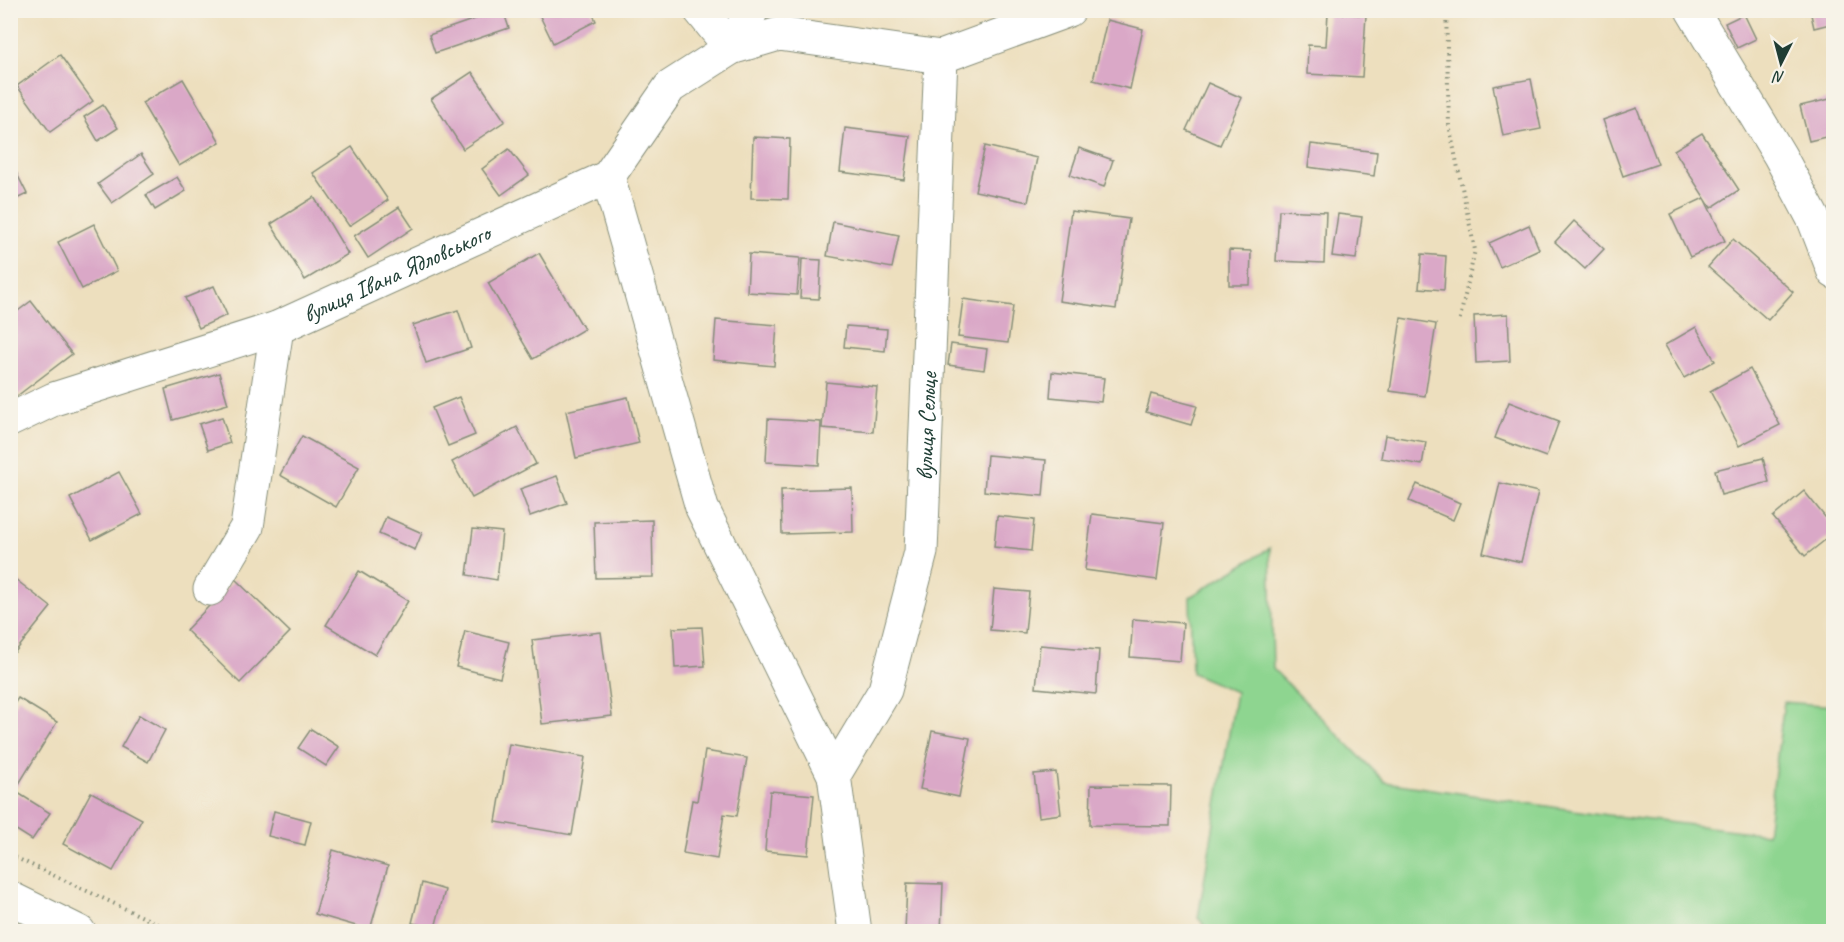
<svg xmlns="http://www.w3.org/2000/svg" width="1844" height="942" viewBox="0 0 1844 942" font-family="Caveat,sans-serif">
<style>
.green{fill:#8ed590;stroke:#568962;stroke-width:1.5}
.building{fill:#daa8c7}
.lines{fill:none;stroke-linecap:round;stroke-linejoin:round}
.minor-casing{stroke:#868e79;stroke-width:35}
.path{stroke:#868e79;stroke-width:4;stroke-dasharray:1.5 4.5;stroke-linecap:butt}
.minor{stroke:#fff;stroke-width:33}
.labels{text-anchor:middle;stroke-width:5;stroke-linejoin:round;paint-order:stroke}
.street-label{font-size:24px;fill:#1f3d34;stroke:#f7f3e8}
</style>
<rect width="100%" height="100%" fill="#f7f3e8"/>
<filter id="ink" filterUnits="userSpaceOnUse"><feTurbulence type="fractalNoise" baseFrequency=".0167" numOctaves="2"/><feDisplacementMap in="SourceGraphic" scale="12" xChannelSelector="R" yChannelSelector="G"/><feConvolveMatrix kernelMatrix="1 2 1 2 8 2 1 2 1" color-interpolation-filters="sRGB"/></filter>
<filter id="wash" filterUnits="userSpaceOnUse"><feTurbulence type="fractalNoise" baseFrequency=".008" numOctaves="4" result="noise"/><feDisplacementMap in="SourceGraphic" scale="24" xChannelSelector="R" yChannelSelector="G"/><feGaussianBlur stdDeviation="1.35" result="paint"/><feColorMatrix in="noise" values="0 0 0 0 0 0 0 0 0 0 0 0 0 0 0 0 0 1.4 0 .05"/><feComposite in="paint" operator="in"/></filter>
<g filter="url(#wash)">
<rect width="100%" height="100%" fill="#eddfbe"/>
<path class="green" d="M1270,548l3,121 112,113 222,33 160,19 17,-132 49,4v225h-623l-12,-13 38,-226 -44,-19 -2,-76z"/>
<g id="blocks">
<g class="building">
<path d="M501,10h2l6,18 -74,25 -6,-18z"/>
<path d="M537,10h54l5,11 -43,22z"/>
<path d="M1810,10h24v13l-20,5z"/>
<path d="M1328,13l38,2 -4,62 -55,-3 1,-29 18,1z"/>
<path d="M1744,14l12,25 -19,9 -12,-25z"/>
<path d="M1107,20l36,9 -13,60 -37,-9z"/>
<path d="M60,55l33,46 -43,31 -33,-46z"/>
<path d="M472,72l33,49 -42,28 -32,-50z"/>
<path d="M183,79l37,63 -41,24 -37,-63z"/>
<path d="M1531,79l10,50 -38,7 -10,-50z"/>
<path d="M1208,83l34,15 -22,47 -34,-15z"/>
<path d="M1834,98v37l-25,6 -9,-35z"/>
<path d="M103,105l15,23 -20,13 -14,-24z"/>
<path d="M1637,108l21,56 -35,12 -20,-56z"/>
<path d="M845,128l65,8 -6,44 -64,-8z"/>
<path d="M1702,133l37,57 -28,18 -37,-58z"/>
<path d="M753,137l37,2 -2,60 -37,-1z"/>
<path d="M1311,144l66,8 -3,24 -66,-9z"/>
<path d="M985,146l52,12 -9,44 -53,-11z"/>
<path d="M352,147l36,53 -39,26 -36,-53z"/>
<path d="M1079,148l34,12 -9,27 -34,-12z"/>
<path d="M509,149l20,26 -28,20 -19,-26z"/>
<path d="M141,154l13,20 -42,29 -14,-19z"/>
<path d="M10,160l17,34 -17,8z"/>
<path d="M177,177l9,14 -31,19 -9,-15z"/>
<path d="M314,197l34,57 -43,26 -34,-56z"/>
<path d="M1704,198l21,43 -35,16 -20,-43z"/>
<path d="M399,207l14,21 -45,30 -14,-22z"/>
<path d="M1279,210l47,2 -2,51 -48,-2z"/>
<path d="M1071,211l58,8 -13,90 -57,-8z"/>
<path d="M1338,214l24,3 -6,42 -24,-3z"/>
<path d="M1574,221l30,28 -19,20 -30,-27z"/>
<path d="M833,222l66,13 -7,33 -65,-12z"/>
<path d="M94,224l23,47 -35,18 -24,-47z"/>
<path d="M1529,225l10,24 -39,18 -11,-24z"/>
<path d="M1733,239l60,53 -25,28 -60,-53z"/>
<path d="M1229,250l22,1 -1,34h-21z"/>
<path d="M539,253l45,76 -51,30 -45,-76z"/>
<path d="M749,254l51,4 -3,37 -50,-3z"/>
<path d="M1422,254l24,2 -2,34 -25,-2z"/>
<path d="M802,259l19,1 -2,39 -19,-1z"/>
<path d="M214,286l13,29 -28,13 -14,-30z"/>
<path d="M963,299l50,7 -5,37 -50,-6z"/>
<path d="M31,301l41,53 -55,42 -7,-9v-70z"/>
<path d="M458,310l13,38 -45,15 -13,-38z"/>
<path d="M1508,314l2,47 -34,2 -2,-47z"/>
<path d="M1401,318l35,6 -11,72 -35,-5z"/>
<path d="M716,320l61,5 -3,41 -61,-6z"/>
<path d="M846,326l41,3 -2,22 -41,-4z"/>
<path d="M1696,327l19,34 -31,17 -19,-33z"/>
<path d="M951,344l36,5 -3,21 -36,-5z"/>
<path d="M1750,369l30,56 -41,21 -29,-55z"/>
<path d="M1052,372l52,6 -3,24 -51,-5z"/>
<path d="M219,373l9,31 -55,16 -8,-31z"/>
<path d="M826,382l51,5 -4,45 -51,-4z"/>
<path d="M1151,394l46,12 -6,19 -45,-13z"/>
<path d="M459,397l16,38 -27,11 -16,-38z"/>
<path d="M628,397l11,46 -63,15 -10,-47z"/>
<path d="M1509,402l50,19 -13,36 -51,-19z"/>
<path d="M222,417l8,26 -22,7 -9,-26z"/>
<path d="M768,419l53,3 -2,43 -53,-3z"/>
<path d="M517,427l19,37 -64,34 -20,-36z"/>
<path d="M1385,435l41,7 -4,23 -41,-7z"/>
<path d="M302,436l57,31 -23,40 -56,-32z"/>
<path d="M987,455l59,5 -3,36 -59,-5z"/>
<path d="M1763,458l6,24 -48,13 -6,-25z"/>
<path d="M119,472l23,42 -50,26 -22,-42z"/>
<path d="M557,476l10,27 -37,13 -10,-27z"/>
<path d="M1500,483l38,9 -17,70 -38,-9z"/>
<path d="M1417,484l43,19 -7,17 -44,-19z"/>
<path d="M852,488l1,44 -71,2 -1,-44z"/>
<path d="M1804,491l30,37v5l-29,23 -32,-39z"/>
<path d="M1092,514l72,9 -7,57 -72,-10z"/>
<path d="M997,516l37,4 -3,31 -37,-4z"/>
<path d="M386,517l36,16 -7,17 -36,-16z"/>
<path d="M652,520l1,57 -57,1 -2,-56z"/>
<path d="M473,529l29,3 -5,48 -30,-5z"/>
<path d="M359,571l49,30 -33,54 -49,-30z"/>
<path d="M10,575l41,32 -36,45 -5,-3z"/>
<path d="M235,579l55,53 -50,51 -54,-53z"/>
<path d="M994,589l35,3 -4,41 -35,-3z"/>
<path d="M1133,619l50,4 -3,38 -50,-4z"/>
<path d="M702,627l3,39 -30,2 -2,-40z"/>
<path d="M465,631l44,11 -9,36 -44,-11z"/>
<path d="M601,632l11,84 -70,8 -10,-84z"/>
<path d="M1040,645l59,5 -3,44 -60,-6z"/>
<path d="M18,698l39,24 -40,65 -7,-4v-73z"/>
<path d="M139,715l26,15 -17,32 -27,-15z"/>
<path d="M311,729l28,18 -13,19 -28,-18z"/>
<path d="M932,731l38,7 -11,59 -39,-8z"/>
<path d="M509,744l76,13 -13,78 -76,-13z"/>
<path d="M705,751l42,7 -10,58 -13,-2 -7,45 -34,-6 9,-53 5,1z"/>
<path d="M1056,772l5,42 -22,3 -5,-43z"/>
<path d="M1091,785l80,1 -1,40 -80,-1z"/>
<path d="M770,791l44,4 -6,60 -43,-4z"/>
<path d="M91,792l51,27 -29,52 -50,-27z"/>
<path d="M18,793l32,20 -18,27 -22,-14v-22z"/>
<path d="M274,811l37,10 -6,24 -37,-9z"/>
<path d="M333,850l55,16 -18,64 -55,-16z"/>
<path d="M422,883l23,7 -10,38 -23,-5z"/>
<path d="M907,883l36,1 -2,48h-36z"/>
</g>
</g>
</g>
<g filter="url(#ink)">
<use href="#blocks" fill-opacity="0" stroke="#868e79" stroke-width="1.5"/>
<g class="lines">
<defs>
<g id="minor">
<path d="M700,10l31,38"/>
<path d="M1692,10l88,146 34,64 20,52"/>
<path d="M731,48l21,-38"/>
<path d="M608,177l94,331 132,267"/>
<path id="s1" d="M10,420l44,-21 223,-71 331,-151 62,-90 61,-39 48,-14 162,23 128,-47"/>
<path d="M210,589l37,-62 30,-199"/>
<path d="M10,898l69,34"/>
<path id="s2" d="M855,932l-21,-157 51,-85 36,-138 20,-495"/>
</g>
</defs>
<use href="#minor" class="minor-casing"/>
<g class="path">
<path d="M1446,10l3,115 26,125 -16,73"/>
<path d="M10,855l165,77"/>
</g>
<use href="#minor" class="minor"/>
</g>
</g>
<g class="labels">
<g class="street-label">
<text dy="8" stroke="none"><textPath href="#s1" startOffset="414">вулиця Івана Ядловського</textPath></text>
<text dy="8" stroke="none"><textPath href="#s2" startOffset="526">вулиця Сельце</textPath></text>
</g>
</g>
<rect width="1844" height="942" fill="none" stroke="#f7f3e8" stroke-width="36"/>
<g transform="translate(1781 63) rotate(186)" stroke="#f7f3e8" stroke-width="4.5" paint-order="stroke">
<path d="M0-4.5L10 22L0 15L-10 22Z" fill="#1f3d34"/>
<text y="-9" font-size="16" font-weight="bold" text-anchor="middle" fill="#1f3d34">N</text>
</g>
</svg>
